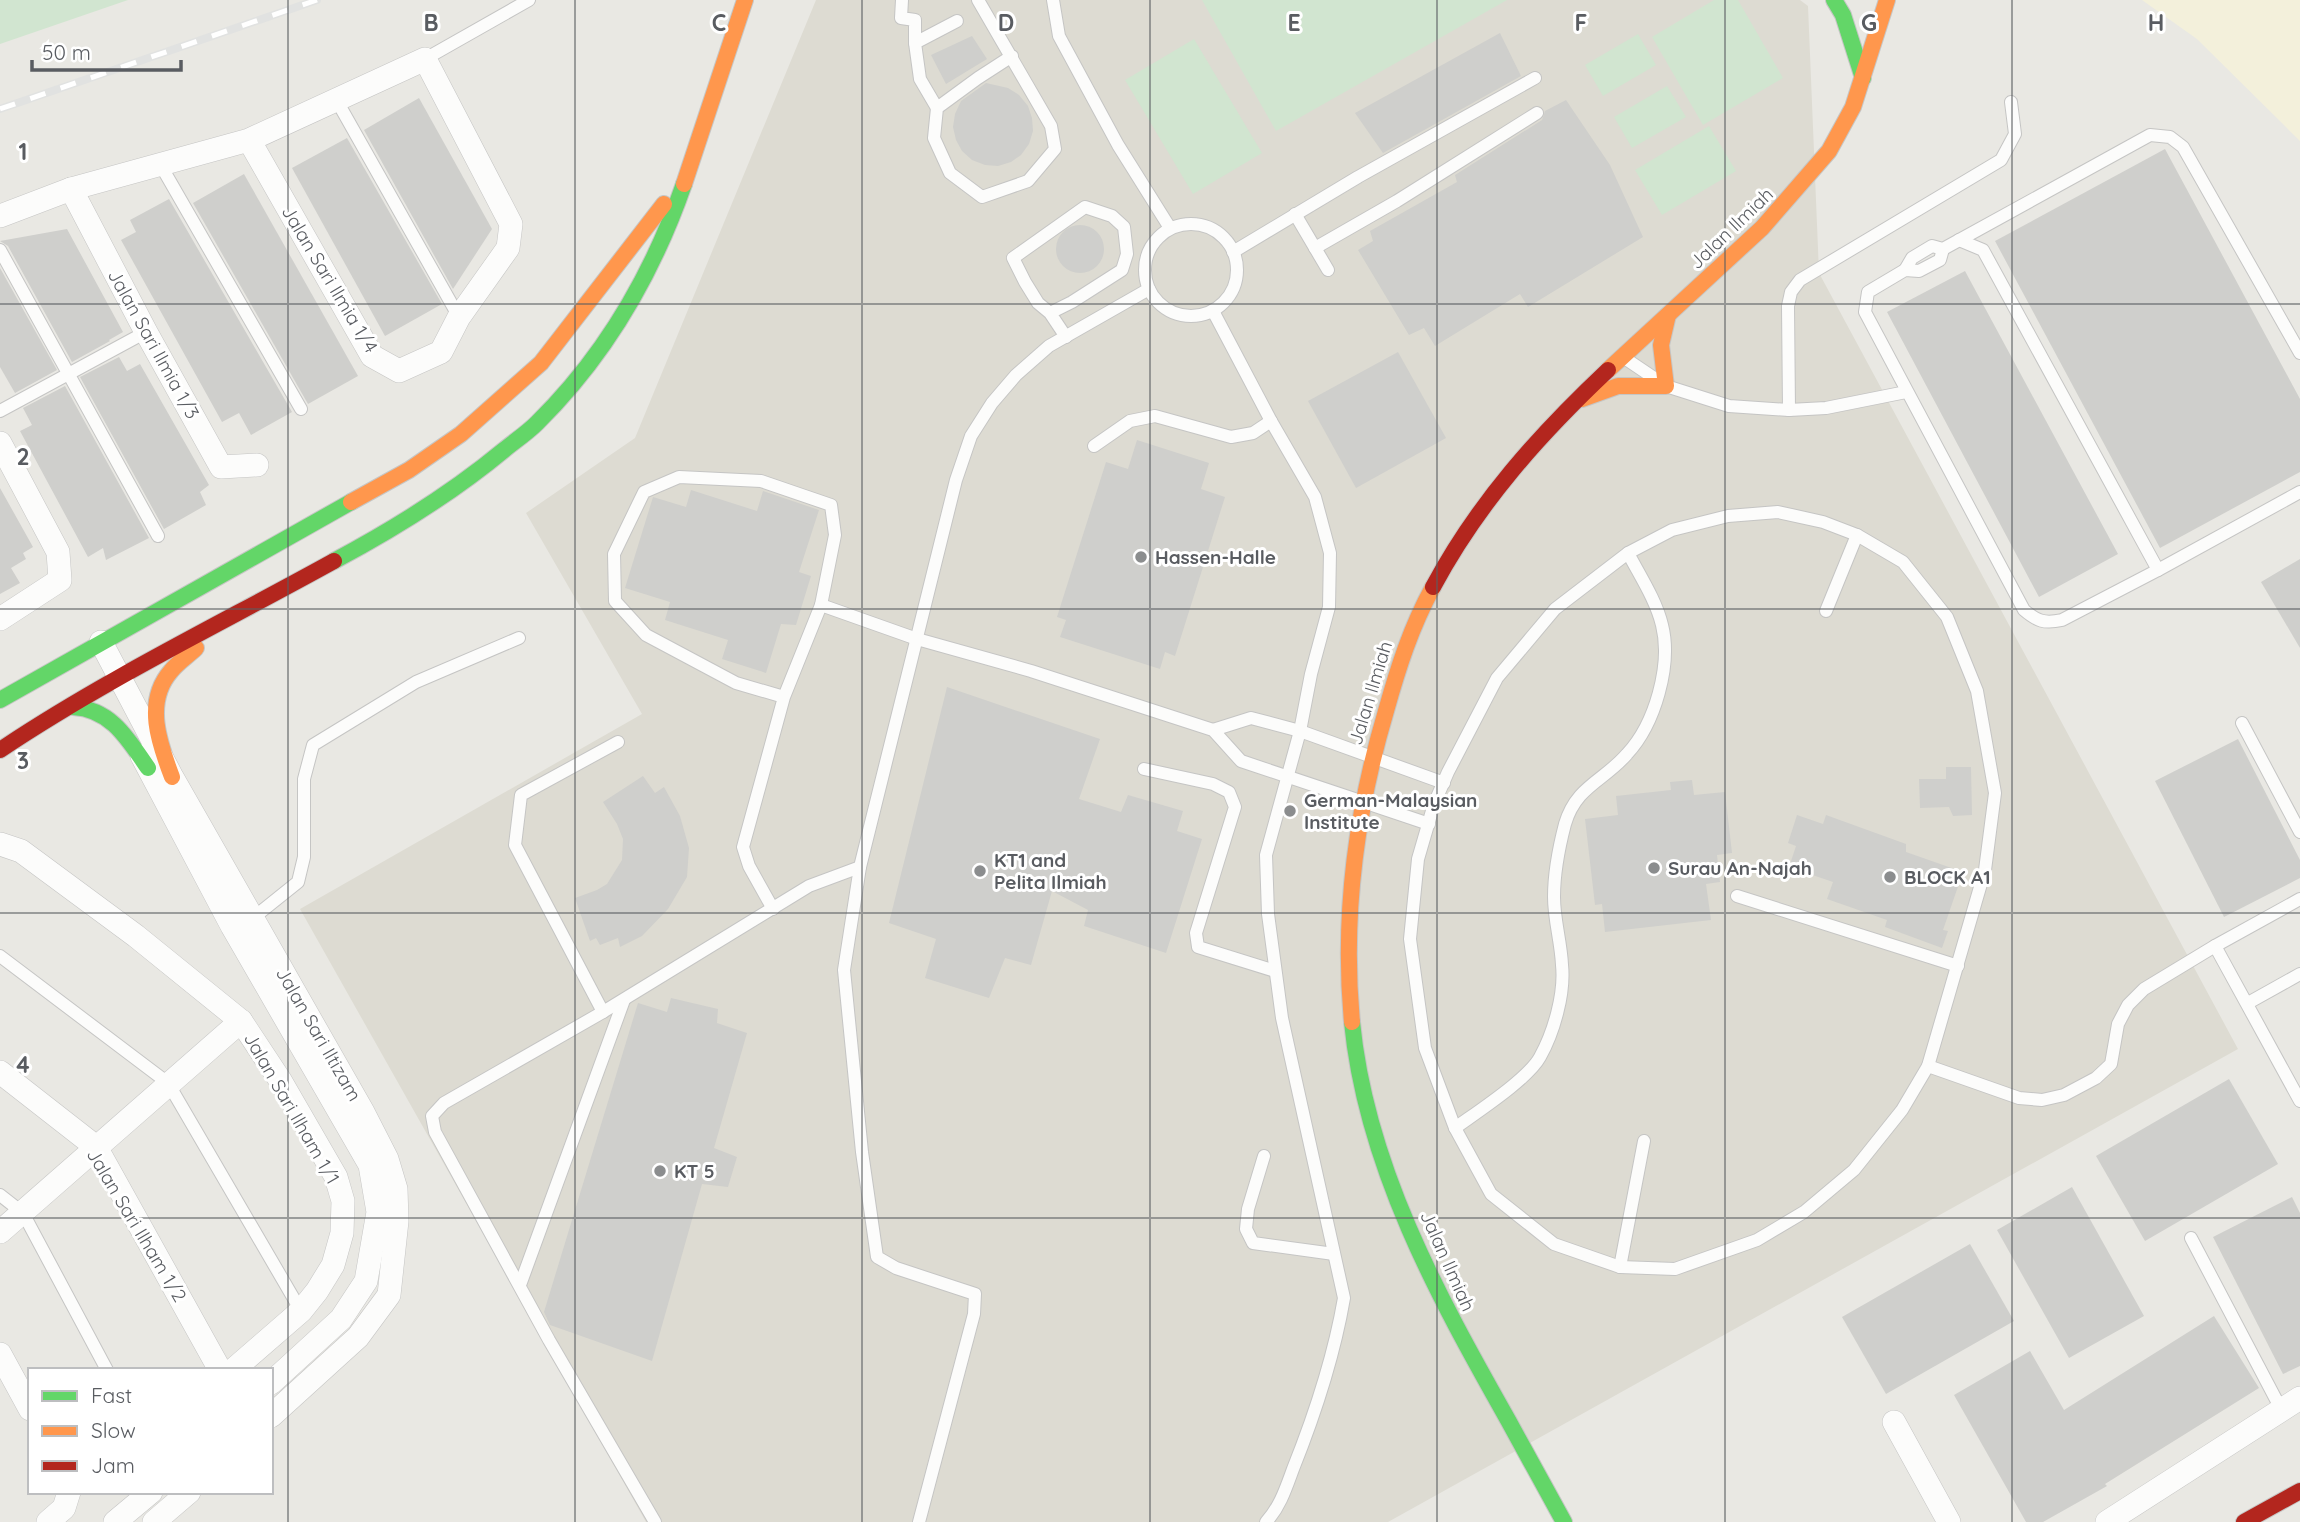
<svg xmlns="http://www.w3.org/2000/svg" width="2300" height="1522" viewBox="0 0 2300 1522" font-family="Quicksand,sans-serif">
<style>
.commercial{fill:#f3f0db}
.education{fill:#dddbd2}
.green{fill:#d1e5d0}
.building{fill:#cfcfcc}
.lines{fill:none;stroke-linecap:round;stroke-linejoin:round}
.lane-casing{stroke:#c5c5c4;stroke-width:14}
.street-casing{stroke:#c5c5c4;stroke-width:24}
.fast-casing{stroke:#c6c6c5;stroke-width:18}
.slow-casing{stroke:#c6c6c5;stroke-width:18}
.jam-casing{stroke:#c6c6c5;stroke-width:18}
.lane{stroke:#fcfcfb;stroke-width:12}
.street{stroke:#fcfcfb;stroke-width:23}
.fast{stroke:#63d668;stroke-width:16}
.slow{stroke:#ff974d;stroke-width:16}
.jam{stroke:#b3261e;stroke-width:16}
.rail-casing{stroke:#e1e2e1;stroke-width:8}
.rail{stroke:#fff;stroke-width:5;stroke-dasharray:16;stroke-linecap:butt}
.grid{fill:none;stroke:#595c61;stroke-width:2;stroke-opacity:0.55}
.poi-dot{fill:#8b8d8e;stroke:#fff;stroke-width:2.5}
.labels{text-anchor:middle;stroke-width:6;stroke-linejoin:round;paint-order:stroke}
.street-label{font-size:19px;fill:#595c61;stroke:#fff}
.poi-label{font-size:19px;font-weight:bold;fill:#595c61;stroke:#fff;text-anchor:start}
.grid-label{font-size:23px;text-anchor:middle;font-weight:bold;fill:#595c61;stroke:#fff;stroke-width:6;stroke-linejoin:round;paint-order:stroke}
</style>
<rect width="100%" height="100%" fill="#e9e8e3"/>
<path class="commercial" d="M2142,0h158v141l-103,-102z"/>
<path class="education" d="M816,0h984l8,6 11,267 419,776 -850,473h-742l-346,-613 342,-195 -116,-201 109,-75z"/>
<g class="green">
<path d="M0,0h128l-128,44z"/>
<path d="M1202,0h305l-231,131z"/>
<path d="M1714,0h24l45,78 -80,47 -51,-88z"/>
<path d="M1638,34l18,31 -53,31 -18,-31z"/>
<path d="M1194,39l68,114 -69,41 -68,-114z"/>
<path d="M1667,86l19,31 -54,31 -18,-31z"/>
<path d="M1709,126l27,45 -74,44 -27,-45z"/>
</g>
<g class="building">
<path d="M1500,33l21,43 -138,77 -28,-40z"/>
<path d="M972,36l15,23 -41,25 -15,-29z"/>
<path d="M986,83l22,5 11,7 9,11 4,12 1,13 -4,13 -8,11 -10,7 -13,4 -13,-1 -13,-5 -10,-9 -6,-11 -3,-13 2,-13 6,-13z"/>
<path d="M419,98l73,131 -39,60 -89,-159z"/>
<path d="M1566,100l44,65 33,72 -115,70 -8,-13 -85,52 -11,-18 -15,7 -51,-85 15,-9 -3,-10 87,-49 -2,-7 87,-55 3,-9z"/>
<path d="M347,138l95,166 -57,32 -93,-168z"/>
<path d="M2165,149l135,250v73l-140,76 -165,-307z"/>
<path d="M244,174l114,202 -50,28 -115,-201z"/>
<path d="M169,199l123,213 -41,23 -12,-22 -17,9 -101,-182 15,-8 -6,-12z"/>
<circle cx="1080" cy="249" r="24"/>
<path d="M67,229l56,103 -14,8 1,1 -38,21 -64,-116 -8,-5z"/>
<path d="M0,268l57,102 -42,23 -15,-26z"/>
<path d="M1965,271l153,283 -79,43 -152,-285z"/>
<path d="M1398,352l48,86 -90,50 -48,-87z"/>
<path d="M119,357l8,14 13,-7 69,121 -9,7 6,13 -42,24 -84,-152z"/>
<path d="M65,386l84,152 -43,22 -3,-12 -15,9 -68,-126 12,-6 -9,-17z"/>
<path d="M1137,440l72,23 -8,26 24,8 -50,159 -10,-4 -5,17 -100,-32 6,-17 -9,-3 49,-155 22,7z"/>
<path d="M0,488l33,59 -10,6 3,6 -15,9 9,15 -20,11z"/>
<path d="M691,490l66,21 6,-20 56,19 -20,62 12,4 -15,49 -15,-1 -15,49 -44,-14 6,-19 -63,-20 5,-18 -45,-14 28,-91 33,10z"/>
<path d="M2300,559v89l-39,-66z"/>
<path d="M947,687l153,52 -21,60 42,13 7,-17 55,16 -6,20 25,8 -36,114 -82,-27 4,-16 -36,-19 -21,74 -26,-7 -16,40 -64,-20 11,-39 -47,-16z"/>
<path d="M2238,739l62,121v18l-76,39 -69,-136z"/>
<path d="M1946,767h25l1,48 -19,1 -4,-9 -29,1 -1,-29h27z"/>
<path d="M643,776l12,17 9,-6 16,29 9,32 -2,29 -19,32 -26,27 -22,11 -2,-9 -18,7 -4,-7 -6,3 -15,-43 22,-8 10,-6 15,-24 1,-21 -6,-15 -14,-22z"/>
<path d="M1692,780l2,15 31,-3 7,61 -15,2 3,27 -14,2 5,36 -106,12 -3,-28 -7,1 -10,-86 33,-4 -2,-19 55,-6 -1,-8z"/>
<path d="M1797,815l26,9 3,-9 80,29v8l57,20 -20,58 5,1 -6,17 -57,-21 2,-7 -60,-21 6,-17 -44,-15 7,-21 -8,-3z"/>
<path d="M671,998l47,11 -1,14 30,10 -33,115 23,9 -9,30 -26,-3 -50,177 -102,-36 -6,-13 94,-309 29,9z"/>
<path d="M2229,1079l49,85 -133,77 -49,-85z"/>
<path d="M2072,1187l72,129 -75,42 -72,-128z"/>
<path d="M2292,1197l8,16v153l-17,8 -70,-137z"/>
<path d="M1970,1244l44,77 -128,73 -44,-77z"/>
<path d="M2214,1316l45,72 -154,96 2,2 -64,36h-17l-72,-127 76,-44 34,59z"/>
</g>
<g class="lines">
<defs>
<g id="lane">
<path d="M902,0l-1,18 14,2v23"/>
<path d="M978,0l73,126 4,23 -27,32 -46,16 -32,-24 -16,-35 3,-30 41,-30 34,-22"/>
<path d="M1053,0l6,36 59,109 52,83"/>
<path d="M425,59l104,-59"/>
<path d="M337,101l122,216"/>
<path d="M937,108l-17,-29 -5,-36 42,-22"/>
<path d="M160,164l141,245"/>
<path d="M1295,214l33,56"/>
<circle cx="1191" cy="270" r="46"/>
<path d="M1315,248l82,-47 140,-88"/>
<path d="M1943,249l-3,11 -21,11 -14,-1 -37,22 -3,20 159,298c13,11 20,14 38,10l96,-50 -175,-320 -24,-10"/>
<path d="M0,250l158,286"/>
<path d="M1233,252l125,-75 177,-99"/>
<path d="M1905,270l7,-12 20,-12 11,3 207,-114 20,2 13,10 117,206"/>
<path d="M1213,311l58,110 44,76 15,56 -1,54 -18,67 -11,57 -34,124 2,59 14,104 62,280c-10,58 -29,116 -51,171 -7,19 -13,38 -27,53"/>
<path d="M1050,313l22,-11 50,-32 5,-16 -3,-27 -12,-11 -27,-9 -72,51 12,24 13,21 12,10 16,24"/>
<path d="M1623,357l43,29 63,20 60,4 37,-2 80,-16"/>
<path d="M1789,410l-1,-104 3,-14 9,-12 201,-120 14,-26 -4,-32"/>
<path d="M0,411l146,-79"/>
<path d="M1094,446l36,-25 25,-5 76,21 22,-4 18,-12"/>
<path d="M1778,512l45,10 34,13 46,27 44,55 30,74 18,102 -10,77 -57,196 -26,44 -48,60 -50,42 -47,28 -82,29 -55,-2 -66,-23 -63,-50 -36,-66 -30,-80 -15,-109 8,-80 16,-55 14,-32 49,-94 58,-69 73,-56 44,-23 56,-14z"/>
<path d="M2158,570l142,-78"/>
<path d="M821,605l96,34 114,32 182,59 28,31 188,63"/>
<path d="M1826,611l31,-76"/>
<path d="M2242,723l58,109"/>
<path d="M1213,730l38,-12 49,13 144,52"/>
<path d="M1144,769l69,15 16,8 6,15 -39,126 2,14 77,24"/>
<path d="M860,867l-16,103 18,182 15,105 19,11 79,26 -1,20 -55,208"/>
<path d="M1737,896l221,70"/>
<path d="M773,909l-24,-43 -6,-19 41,-150 37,-92 14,-70 -4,-30 -70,-24 -82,-4 -35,15 -30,62 1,47 31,34 90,48 48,14"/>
<path d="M253,918l45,-36 6,-25v-78l9,-34 103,-63 103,-44"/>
<path d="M2215,946l85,155"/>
<path d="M0,956l168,127 133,228"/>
<path d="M2248,1003l52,-29"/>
<path d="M603,1012l-88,-167 6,-50 97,-53"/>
<path d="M1928,1066l91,32 23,2 22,-5 32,-17 15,-14 7,-40 10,-19 16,-16 71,-43 85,-47"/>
<path d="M1455,1128c22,-16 73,-49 85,-71 14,-25 25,-64 22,-92 -1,-23 -8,-45 -8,-68 0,-24 5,-50 11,-73 11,-38 39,-43 62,-70 28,-30 45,-89 35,-129 -6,-25 -22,-49 -34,-72"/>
<path d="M1264,1156l-16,53 -2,20 7,14 81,11"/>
<path d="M0,1195l23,18 84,157"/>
<path d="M2191,1238l90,171"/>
<path d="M1620,1267l24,-126"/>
<path d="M520,1285l104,-285"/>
<path d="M655,1522l-106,-182 -114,-208 -3,-16 12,-13 159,-91 206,-126 51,-19 96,-387 15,-44 21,-33 24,-28 33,-29 100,-57"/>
</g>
<g id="street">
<path d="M71,189l75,143 75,135 36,-2"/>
<path d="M0,216l71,-27 178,-49 176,-81 86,165 -3,24 -49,69 -18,35 -42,19 -27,-15 -123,-216"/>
<path d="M0,443l58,109 2,28 -60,39"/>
<path d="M101,642l71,135 191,335 24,47 9,30 1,32 -8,74 -31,42 -87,79"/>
<path d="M142,756l90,170 138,239 8,47 -12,69 -25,38 -70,64"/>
<path d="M0,844l21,7 115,85 105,85 39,59 56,97 7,24 -1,32 -9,32 -16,26 -16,20 -68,59"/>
<path d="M0,1072l96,75 124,223"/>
<path d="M0,1232l241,-211"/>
<path d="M0,1354l30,55"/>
<path d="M1894,1422l55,100"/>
<path d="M48,1522l16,-14 5,-16"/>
<path d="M115,1522l36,-30"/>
<path d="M154,1522l35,-30"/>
<path d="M2107,1522l193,-124"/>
</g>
<g id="fast">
<path d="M1834,0l9,15 20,63"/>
<path d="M334,561c60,-32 117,-67 170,-111 11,-9 23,-17 33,-27 68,-67 116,-150 147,-239"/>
<path d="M0,700l351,-198"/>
<path d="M73,707c38,2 55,32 75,61"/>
<path d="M1352,1022c14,144 86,274 156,398 19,34 37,68 56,102"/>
</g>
<g id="slow">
<path d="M684,184l61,-184"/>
<path d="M1608,370l154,-142 67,-77 24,-44 34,-107"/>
<path d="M1582,399l36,-13h48l-5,-41 7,-30"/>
<path d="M351,502l58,-32 52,-36 80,-71 123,-159"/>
<path d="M172,777c-13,-34 -28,-75 -1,-106 7,-9 17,-15 25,-23"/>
<path d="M1352,1022c-10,-106 4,-210 34,-311 12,-43 25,-84 47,-124"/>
</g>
<g id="jam">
<path d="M1433,587c45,-84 106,-152 175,-217"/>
<path d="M0,750c106,-71 222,-127 334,-189"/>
<path d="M2244,1522l56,-31"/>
</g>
</defs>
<use href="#lane" class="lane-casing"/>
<use href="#street" class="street-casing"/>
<use href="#fast" class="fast-casing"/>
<use href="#slow" class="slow-casing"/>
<use href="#jam" class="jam-casing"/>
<use href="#lane" class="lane"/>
<use href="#street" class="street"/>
<use href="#fast" class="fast"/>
<use href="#slow" class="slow"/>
<use href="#jam" class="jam"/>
<defs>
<path id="rail" d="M0,109l317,-109"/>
</defs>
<use href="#rail" class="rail-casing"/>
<use href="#rail" class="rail"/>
</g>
<path class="grid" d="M288,0v1522M575,0v1522M862,0v1522M1150,0v1522M1437,0v1522M1725,0v1522M2012,0v1522M0,304h2300M0,609h2300M0,913h2300M0,1218h2300"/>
<g class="poi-dot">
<circle cx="1141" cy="557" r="7"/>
<circle cx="1290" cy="811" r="7"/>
<circle cx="1654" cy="868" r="7"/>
<circle cx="980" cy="871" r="7"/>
<circle cx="1890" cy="877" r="7"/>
<circle cx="660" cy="1171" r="7"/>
</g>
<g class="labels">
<g class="street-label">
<text transform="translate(1731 228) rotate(-44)" y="7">Jalan Ilmiah</text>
<text transform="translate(330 279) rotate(59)" y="7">Jalan Sari Ilmia 1/4</text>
<text transform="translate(154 344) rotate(61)" y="7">Jalan Sari Ilmia 1/3</text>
<text transform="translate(1370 693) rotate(-73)" y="7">Jalan Ilmiah</text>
<text transform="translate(319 1034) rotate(60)" y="7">Jalan Sari Iltizam</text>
<text transform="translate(292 1108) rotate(60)" y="7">Jalan Sari Ilham 1/1</text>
<text transform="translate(137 1225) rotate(59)" y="7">Jalan Sari Ilham 1/2</text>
<text transform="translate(1448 1261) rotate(66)" y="7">Jalan Ilmiah</text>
</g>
<g class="poi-label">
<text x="1155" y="564">Hassen-Halle</text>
<text x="1304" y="807">German-Malaysian<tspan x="1304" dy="22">Institute</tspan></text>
<text x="994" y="867">KT1 and<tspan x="994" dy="22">Pelita Ilmiah</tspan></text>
<text x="1668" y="875">Surau An-Najah</text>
<text x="1904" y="884">BLOCK A1</text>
<text x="674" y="1178">KT 5</text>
</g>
</g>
<g class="grid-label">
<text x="431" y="31">B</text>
<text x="719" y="31">C</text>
<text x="1006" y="31">D</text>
<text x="1294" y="31">E</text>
<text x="1581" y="31">F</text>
<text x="1869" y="31">G</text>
<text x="2156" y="31">H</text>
<text x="23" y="160">1</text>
<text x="23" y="465">2</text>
<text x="23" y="769">3</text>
<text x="23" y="1073">4</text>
</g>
<rect x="28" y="1368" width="245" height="126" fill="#ffffff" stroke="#bdbec0" stroke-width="2"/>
<rect x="42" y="1391" width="35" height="10" fill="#63d668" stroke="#bdbec0" stroke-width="2"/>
<text x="91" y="1403" font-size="21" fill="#595c61">Fast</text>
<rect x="42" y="1426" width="35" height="10" fill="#ff974d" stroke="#bdbec0" stroke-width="2"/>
<text x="91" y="1438" font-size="21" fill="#595c61">Slow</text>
<rect x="42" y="1461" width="35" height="10" fill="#b3261e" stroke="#bdbec0" stroke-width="2"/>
<text x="91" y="1473" font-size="21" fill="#595c61">Jam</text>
<path d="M32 60v10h149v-10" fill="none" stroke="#595c61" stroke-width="3.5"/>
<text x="42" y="60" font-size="21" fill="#595c61" stroke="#ffffff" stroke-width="5" paint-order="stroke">50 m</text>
</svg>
